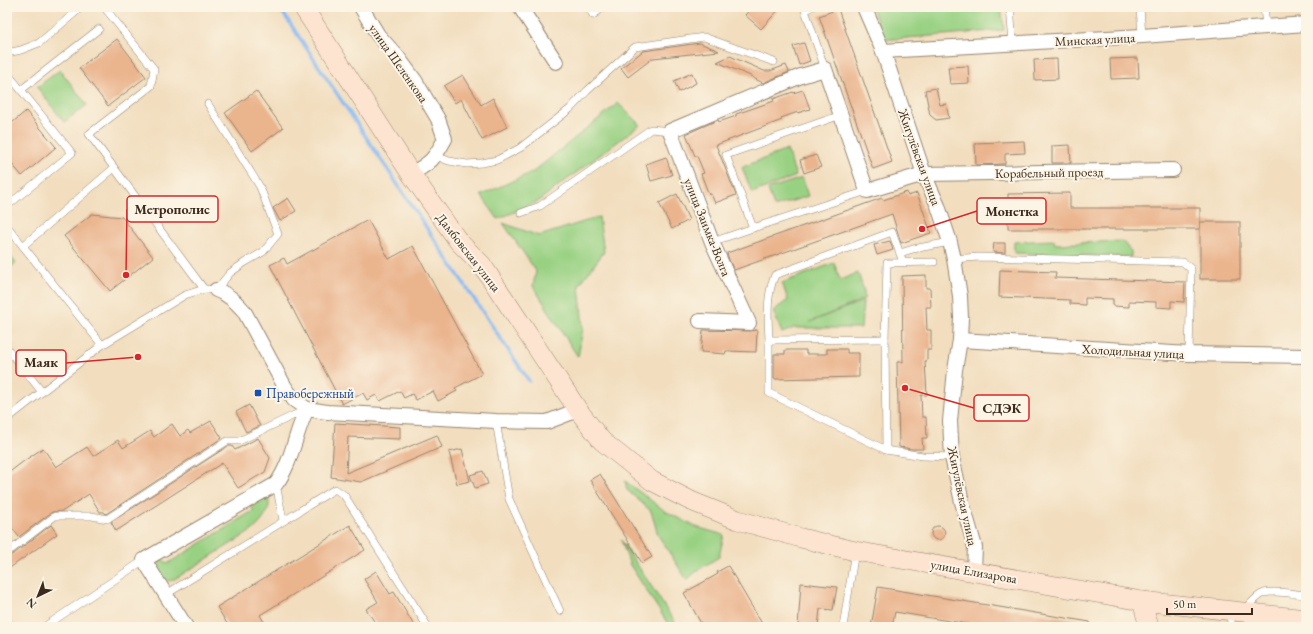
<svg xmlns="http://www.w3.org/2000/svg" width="1313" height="634" viewBox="0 0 1313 634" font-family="'EB Garamond',serif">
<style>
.green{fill:#99d183;stroke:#6a7e50}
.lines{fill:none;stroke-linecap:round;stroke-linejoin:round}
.stream{stroke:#84b8f2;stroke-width:3.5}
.building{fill:#eab48d}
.lane-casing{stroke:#96846e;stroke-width:8}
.street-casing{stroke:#96846e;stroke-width:16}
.secondary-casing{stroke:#96846e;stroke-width:20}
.lane{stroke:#fff;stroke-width:7}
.street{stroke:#fff;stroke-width:14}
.secondary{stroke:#fde4d1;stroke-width:19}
.transit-dot{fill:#1a4fb4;stroke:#fcf5e5;stroke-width:1.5}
.labels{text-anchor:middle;stroke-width:4;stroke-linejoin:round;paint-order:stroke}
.street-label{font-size:13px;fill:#3b2a1e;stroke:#fcf5e5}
.transit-label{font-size:13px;fill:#164399;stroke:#fcf5e5;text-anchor:start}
.leader{fill:none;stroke:#d62828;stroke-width:1.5}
.callout-dot{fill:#d62828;stroke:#fcf5e5;stroke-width:1.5}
.callout{fill:#fcf5e5;stroke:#d62828;stroke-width:1.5}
.callout-label{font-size:14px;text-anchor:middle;font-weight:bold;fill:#3b2a1e}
</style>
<rect width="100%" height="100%" fill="#fcf5e5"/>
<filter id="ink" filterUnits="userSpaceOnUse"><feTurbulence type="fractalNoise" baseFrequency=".025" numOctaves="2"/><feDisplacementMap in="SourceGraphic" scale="8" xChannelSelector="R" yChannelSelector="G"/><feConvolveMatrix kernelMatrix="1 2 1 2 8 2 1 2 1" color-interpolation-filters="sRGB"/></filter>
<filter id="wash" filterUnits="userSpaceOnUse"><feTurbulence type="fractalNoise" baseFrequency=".012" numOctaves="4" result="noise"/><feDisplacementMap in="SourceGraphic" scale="16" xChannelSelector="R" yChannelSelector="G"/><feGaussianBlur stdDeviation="0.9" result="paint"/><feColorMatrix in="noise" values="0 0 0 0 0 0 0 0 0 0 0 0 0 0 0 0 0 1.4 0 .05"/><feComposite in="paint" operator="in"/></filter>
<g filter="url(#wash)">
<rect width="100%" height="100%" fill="#f2debf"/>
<g class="green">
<path d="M872,7h129l3,23 -121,10z"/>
<path d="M60,70l27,35 -23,17 -27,-35z"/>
<path d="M618,103l22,22 -103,77 -39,17 -17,-24 52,-23z"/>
<path d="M787,150l9,26 -44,17 -10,-26z"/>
<path d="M802,178l6,18 -34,11 -6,-18z"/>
<path d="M599,217l5,35 -25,33 4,43 -5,29 -45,-71 3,-15 -33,-48 36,13z"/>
<path d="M1054,240l1,4 67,-3 9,10v6l-117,-4v-11z"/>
<path d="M7,252l9,11 -9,7z"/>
<path d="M834,263l6,17 18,-7 6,18v8l-54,23 53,-21 -2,27h-67l-12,5 -9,-22 15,-11 -6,-17z"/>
<path d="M625,481l40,30 31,16 28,8 -5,22 -21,13 -11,10 -29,-45 -7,-24 -24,-21z"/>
<path d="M267,495c7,13 -5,27 -14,35l-80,50 -5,1 -5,-3 -6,-11 1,-4 5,-4 4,5 86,-53 -1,-6z"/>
<path d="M621,540l57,87h-8l-40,-62z"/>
</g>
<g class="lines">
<path class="stream" d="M279,7l250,374"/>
</g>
<g id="blocks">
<g class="building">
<path d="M752,7h29l-20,22 -16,-14z"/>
<path d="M838,9l54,153 -19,7 -54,-153z"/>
<path d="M117,39l29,38 -38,29 -29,-38z"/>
<path d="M700,43l19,8 -66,7 -25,19 -7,-9 22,-17z"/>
<path d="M804,43l6,18 -11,4 -6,-19z"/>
<path d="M730,56l34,15h6l16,-6 3,7 -26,11 -10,-5v-1l-36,-15z"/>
<path d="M1138,58l1,20 -28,1 -1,-20z"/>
<path d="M1057,59l1,20 -23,1 -1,-20z"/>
<path d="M968,66l1,17 -19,1 -2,-17z"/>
<path d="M692,73l4,10 -17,9 -5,-11z"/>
<path d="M463,75l18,30 12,-7 14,29 -25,13 -21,-41 -6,4 -11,-17z"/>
<path d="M936,88l4,17 6,-1 3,14 -13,2 -6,-5 -5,-25z"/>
<path d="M803,90l7,19 -12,4v-1l-17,6 1,2 -66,25 20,50 -21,8 -4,-9 -2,1 -8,-21 3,-1 -7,-17h-2l-9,-22 27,-12 5,-2 1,2 17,-6v-2l38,-13 -1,-2 20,-7v1z"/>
<path d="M256,91l27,37 -31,23 -27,-38z"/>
<path d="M26,111l30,36 -34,29 -15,-18v-31z"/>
<path d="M1024,141l1,12 -20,1v10l-29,1 -1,-22z"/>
<path d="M1070,145l1,18h-19v-17z"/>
<path d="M816,155l5,12 -17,6 -4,-13z"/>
<path d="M666,157l6,18 -21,6 -5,-17z"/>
<path d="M907,192l1,4 9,-3 14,40 -30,10 -9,-29 -158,56 -5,-10 -2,-7 155,-55 1,2z"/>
<path d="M1070,193v15h130v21h-192v-35z"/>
<path d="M677,194l12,26 -17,9 -13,-26z"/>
<path d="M288,198l8,13 -16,10 -7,-13z"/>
<path d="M92,214l30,3 31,40 -43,34 -46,-55z"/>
<path d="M368,220l21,39 24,-13 69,128 -27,14 2,3 -19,10 -5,-10 -17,9 -4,-6 -8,4 -4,-7 -20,10 -4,-6 -9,5 -4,-7 -21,11 -72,-139 14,-7 3,6z"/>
<rect x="1200" y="222" width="40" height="57"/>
<path d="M890,241l3,9 -16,5 -3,-10z"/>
<path d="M994,243h11v10l-12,-1z"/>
<path d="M1000,270l56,2 -1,6 130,4 -1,20 -13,-1v7l-15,-1v-5l-27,-1v6l-16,-1v-7l-28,-1v7l-15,-1v-4l-71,-3z"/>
<path d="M926,275v13h4l1,19h-5l1,23h4v20h-4v11h-2l2,34h-6l1,22h4l1,21h-5l1,11h-11l-13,-2 -2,-85h6l-1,-86z"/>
<path d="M703,330l46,1 8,-1 -1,22 -30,-1 -1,3 -24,-2z"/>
<path d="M827,349h20v4h12v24l-85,2v-25h11v-4h21v4h21z"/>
<path d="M249,405l11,21 -14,6 -10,-20z"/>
<path d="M211,421l11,17 -116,76 -2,-2h-4l-11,-18 -26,17 -11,1 -33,25 -12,-16v-47l17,-13 19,-13 13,19 31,-20 6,9 25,-16 5,8 27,-17 4,6 18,-13 8,12 8,-6 2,3z"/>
<path d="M335,423l65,4v12l-52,-2 -2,36 91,-38 5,12 -81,35 -30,-5z"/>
<path d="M258,438l12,20 -5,14 -27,16 -16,-25 -106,68 -5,-9 117,-76h4l3,4z"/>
<path d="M462,449l8,32 -13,3 -8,-32z"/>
<path d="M483,471l5,13 -13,4 -5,-13z"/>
<path d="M600,474l52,83 -10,6 -52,-83z"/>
<path d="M51,525l6,9 -50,36v-13l8,-4z"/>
<path d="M350,525l15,25 -105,65 7,12h-38l-12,-20z"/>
<circle cx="938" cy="533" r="7"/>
<path d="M728,566l36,61h-61l-19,-34 34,-19 -1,-2z"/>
<path d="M376,571l14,23 4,-2 21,35h-37l-12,-18 12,-7 -14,-23z"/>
<path d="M801,583l36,4 -4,23 -13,-1 -2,18h-20z"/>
<path d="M878,587l212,35v5h-105l-90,-15 -3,15h-21z"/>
</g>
</g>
</g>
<g filter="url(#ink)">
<use href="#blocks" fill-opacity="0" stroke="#96846e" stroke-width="1"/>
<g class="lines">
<defs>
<g id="lane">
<path d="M104,7l50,62 -3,17 -62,48 115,155"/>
<path d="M588,7l5,8 11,-8"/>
<path d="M811,7l-6,3 20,59"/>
<path d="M1010,7l3,37"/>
<path d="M1140,7l2,29"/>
<path d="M1264,7l2,20"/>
<path d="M7,53l14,-3 18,-7 38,-32 2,-4"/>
<path d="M7,73l14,17"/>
<path d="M436,156l13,5 18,3 15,-1 15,-3 23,-12 50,-39 17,-18 48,-44 69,-10 70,25"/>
<path d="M7,206l65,-53 -51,-63 78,-61"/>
<path d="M521,213l19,-7 111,-77 19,2"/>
<path d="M7,226l95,119"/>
<path d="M753,228l114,-37"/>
<path d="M712,242l41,-14 -27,-73 115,-40"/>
<path d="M23,246l91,-78"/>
<path d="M900,253l13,-4 37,-7"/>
<path d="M954,259l24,-2 205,5 8,7 -2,85"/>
<path d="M934,262l-47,1 -2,76 1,111 37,6 29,1"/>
<path d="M769,340l116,-1"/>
<path d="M7,348l35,44"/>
<path d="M7,419l95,-74 83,-50 19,-6 12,1 14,-17 14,-10 19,-11 15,-18 -18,-47 -52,-83"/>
<path d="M496,421l13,78 51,112"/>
<path d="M886,450l-117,-57c0,-18 0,-35 0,-53 -1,-22 -3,-45 6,-65l117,-43 11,30"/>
<path d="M276,484l7,36"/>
<path d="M7,542l5,7 43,-33h37l15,3 120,-78h12l66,-31"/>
<path d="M165,595l170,-106 9,6 84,132"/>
<path d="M1245,610c5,-6 12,-15 19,-17 13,-3 29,1 42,2"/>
<path d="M1229,611l3,16"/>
<path d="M7,621l4,6"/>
<path d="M44,627l100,-67"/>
<path d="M843,627l12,-76"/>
</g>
<g id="street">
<path d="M361,7l17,28 19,21 19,26 22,37 7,20c-11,20 -13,23 -34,35"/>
<path d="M520,7l36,55"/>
<path d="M864,7l19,44 41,123 14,32 12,36 4,17 6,37 1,22 -1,22 -5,30 -5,51 2,36 10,45 13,45 -1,24"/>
<path d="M883,51l259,-15 164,-12"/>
<path d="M216,290c12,4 19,11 28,21l41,76 9,13 13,9 20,3 169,9 51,1 31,-12"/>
<path d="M700,321l49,2 -37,-81 -42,-111 131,-55 24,-7 42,122 57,-17 249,-4"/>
<path d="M960,340l229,14 117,2"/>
<path d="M186,627l-42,-67 132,-76c16,-21 19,-51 31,-75"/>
</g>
<g id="secondary">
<path d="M303,7l108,167 48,68 23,23 96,145 24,31 50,40 39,20 47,19 63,18 54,13 287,50 164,18"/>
<path d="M1142,601l7,26"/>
</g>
</defs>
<use href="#lane" class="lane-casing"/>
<use href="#street" class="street-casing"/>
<use href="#secondary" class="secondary-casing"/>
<use href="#lane" class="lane"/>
<use href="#street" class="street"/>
<use href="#secondary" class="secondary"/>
</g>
</g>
<rect class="transit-dot" x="254" y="389" width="8" height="8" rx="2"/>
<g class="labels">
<g class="street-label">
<text transform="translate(1095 39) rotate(-3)" y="5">Минская улица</text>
<text transform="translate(399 63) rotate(55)" y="5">улица Шеленкова</text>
<text transform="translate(920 157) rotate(70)" y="5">Жигулёвская улица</text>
<text transform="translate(1049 172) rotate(-1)" y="5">Корабельный проезд</text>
<text transform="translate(708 227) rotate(68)" y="5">улица Заимка-Волга</text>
<text transform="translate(469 252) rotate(52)" y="5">Дамбовская улица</text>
<text transform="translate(1133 351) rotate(3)" y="5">Холодильная улица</text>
<text transform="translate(963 496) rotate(78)" y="5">Жигулёвская улица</text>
<text transform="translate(974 571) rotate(10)" y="5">улица Елизарова</text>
</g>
<g class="transit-label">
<text x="266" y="398">Правобережный</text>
</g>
</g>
<path class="leader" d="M126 275L127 209M922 229L977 211M138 357L66 363M905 388L974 408"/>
<g class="callout-dot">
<circle cx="126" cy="275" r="4"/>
<circle cx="922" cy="229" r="4"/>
<circle cx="138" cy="357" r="4"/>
<circle cx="905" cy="388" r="4"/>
</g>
<g class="callout">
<rect x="127" y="196" width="91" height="26" rx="4"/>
<rect x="977" y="198" width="69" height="26" rx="4"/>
<rect x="16" y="350" width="50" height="26" rx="4"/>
<rect x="974" y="395" width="55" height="26" rx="4"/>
</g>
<g class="callout-label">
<text x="172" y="214">Метрополис</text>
<text x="1012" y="216">Монетка</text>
<text x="41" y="367">Маяк</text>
<text x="1002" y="413">СДЭК</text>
</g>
<rect width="1313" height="634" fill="none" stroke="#fcf5e5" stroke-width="24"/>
<g transform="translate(38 596) rotate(223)" stroke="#fcf5e5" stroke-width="3" paint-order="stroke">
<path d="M0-3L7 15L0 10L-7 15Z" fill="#3b2a1e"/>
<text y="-6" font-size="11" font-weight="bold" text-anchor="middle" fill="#3b2a1e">N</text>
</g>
<path d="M1167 608v6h85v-6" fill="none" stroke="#3b2a1e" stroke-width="2"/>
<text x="1173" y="608" font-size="12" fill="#3b2a1e" stroke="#fcf5e5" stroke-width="3" paint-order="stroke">50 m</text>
</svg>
